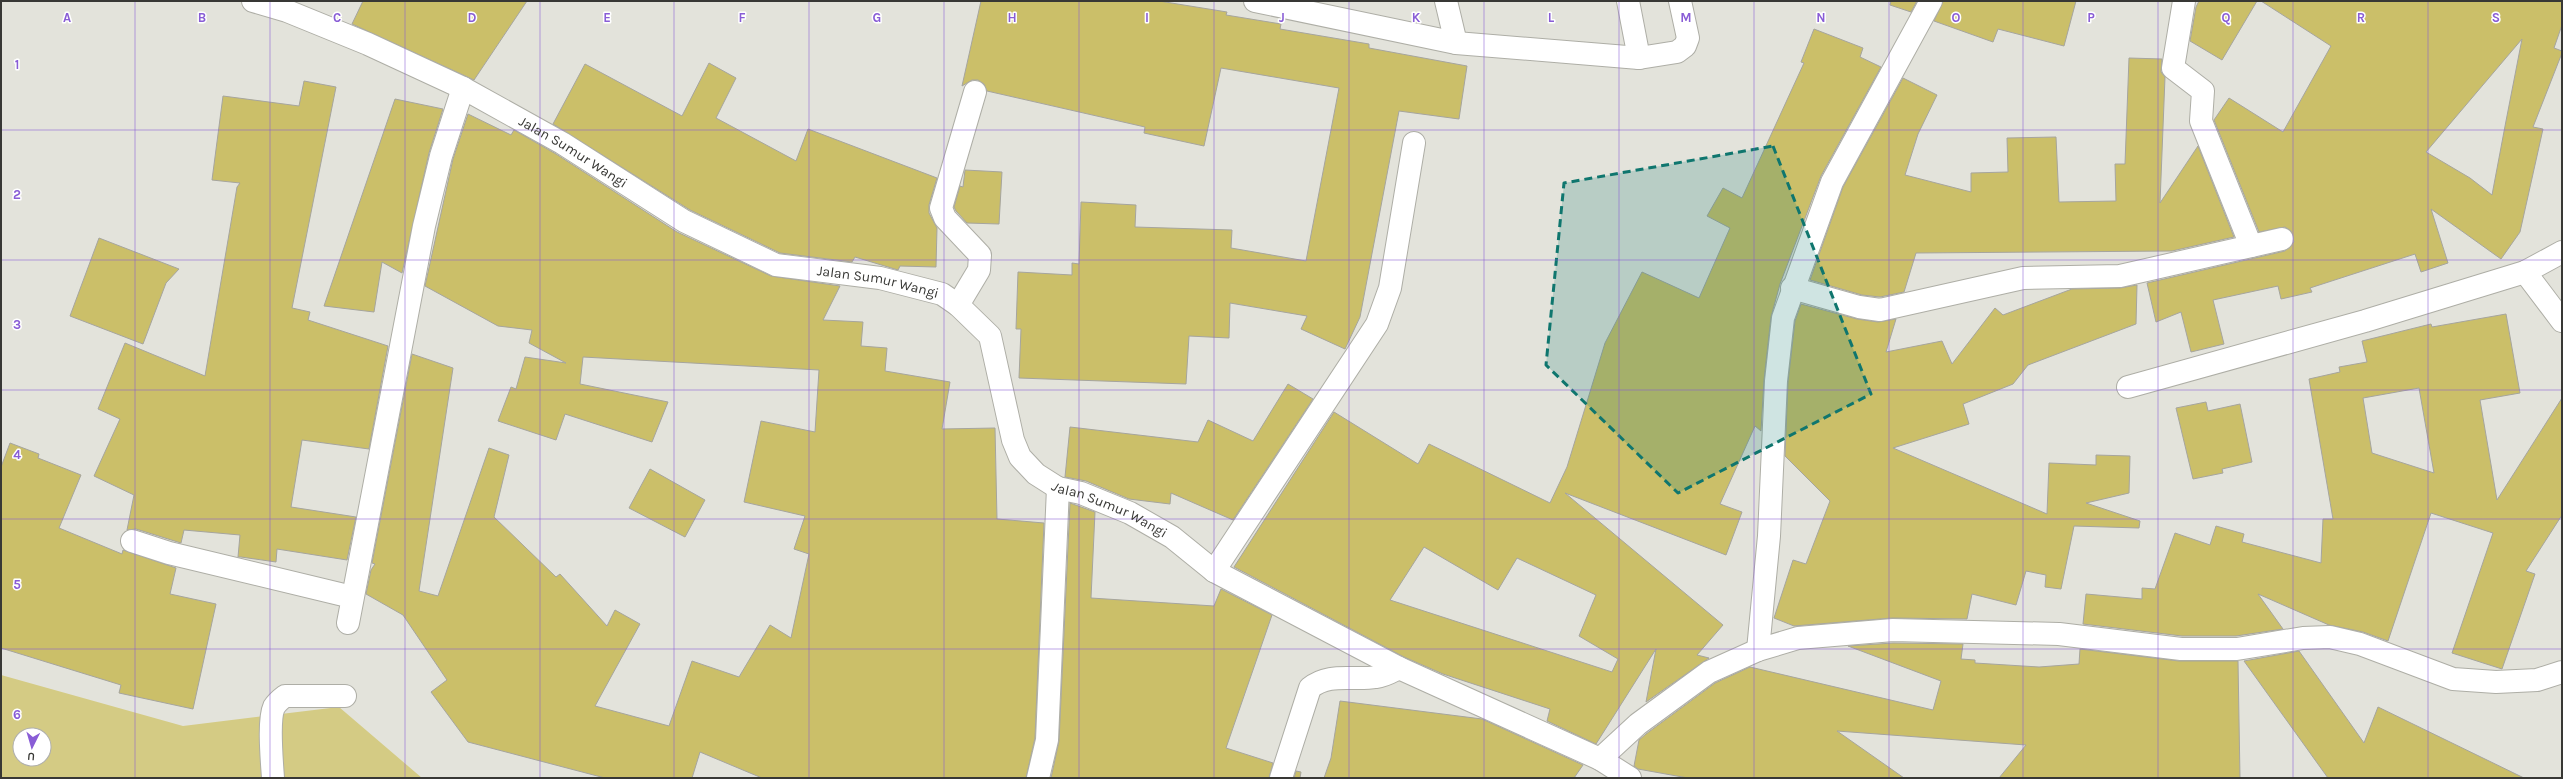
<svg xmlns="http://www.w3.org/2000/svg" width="2563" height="779" viewBox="0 0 2563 779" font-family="Karla,sans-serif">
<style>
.green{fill:#d4cb84;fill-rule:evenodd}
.building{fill:#cbbf69;stroke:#a6a59e;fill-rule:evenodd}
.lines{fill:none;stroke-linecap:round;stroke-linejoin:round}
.street-casing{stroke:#aeaea6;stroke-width:24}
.street{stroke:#fff;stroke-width:22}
.marked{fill:#0f766e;fill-opacity:0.2;stroke:#0f766e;stroke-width:3;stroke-dasharray:8 5;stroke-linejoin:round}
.grid{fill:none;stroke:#895dd6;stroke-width:1;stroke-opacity:0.55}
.labels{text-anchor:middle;stroke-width:3;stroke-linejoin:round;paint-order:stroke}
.street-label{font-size:14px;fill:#383835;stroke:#fff}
.grid-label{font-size:13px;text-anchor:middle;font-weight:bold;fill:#895dd6;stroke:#fff;stroke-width:3;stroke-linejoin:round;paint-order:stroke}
</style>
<rect width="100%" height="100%" fill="#e3e3db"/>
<path class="green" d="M1,675l182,51 156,-19 83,71h-421zM20,735h24v24h-24z"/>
<g class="building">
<path d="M363,1h164l-53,79 -122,-56z"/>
<path d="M981,1h178l68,11 -1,3 55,9 -1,5 89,15v4l98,18 -8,53 -60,-8 -39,206 -15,32 -44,-20 6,-13 -77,-13 -1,35 -40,-2 -3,48 -167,-6 2,-49h-5l2,-57 54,3v-12l7,1 2,-62 55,3 -1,22 97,3 -1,18 75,13 33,-173 -118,-20 -17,78 -60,-13 1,-6 -158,-36 -3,-7 -6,-4h-6l-10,6z"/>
<path d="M1891,1h26l-6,11 -21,-7z"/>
<path d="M1943,1h133l-12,45 -66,-17 -5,13 -59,-21z"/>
<path d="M2199,1h58l-35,59 -32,-19 6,-34z"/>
<path d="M2261,1h301v24l-8,23 8,3v2l-29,74 10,2 -23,103 -19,27 -70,-50 17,54 -27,9 -6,-18 -105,34 2,4 -31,7 -3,-13 -65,14 11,44 -33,8 -10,-40 -25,10 -9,-39 138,-32 9,-9 -3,-11 -6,-4 -26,5 -45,-112 15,-22 54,34 48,-86zM2522,39l-16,82 -14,74 -22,-17 -44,-26z"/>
<path d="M1814,29l49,19 -3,9 21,10 -60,109 -41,108 -9,33 -7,63 -3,51 -6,-5 -35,78 22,8 -16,43 -161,-62 158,132 -26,30 12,3 -63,44 10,-53 -60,95 -49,-23 3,-12 -107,-35 -39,-17 -170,-90 100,-155 84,52 11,-20 121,59 17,-36 38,-124 37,-71 57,26 31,-70 -23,-12 16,-28 19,10 62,-135 -3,-1zM1424,547l74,43 19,-32 79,37 -17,41 39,23 -6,13 -222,-72z"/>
<path d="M2129,58l33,1 -1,13 4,5 -5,126 38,-57 36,91 -62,14 -256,2 -12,39 -24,5 -18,-2 -52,-15 33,-93 60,-109 34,17 -19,39 -13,41 66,17v-19l37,-1 -1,-34 49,-1 3,65 57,-1 -1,-37h10z"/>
<path d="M709,63l27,15 -20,40 80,43 12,-32 129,49 -8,27v8l8,15 -1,39 -36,-1 -2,4 -43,-13 -3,5 -72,-9 -90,-43 -137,-86 32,-60 97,52z"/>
<path d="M304,81l32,6 -44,221 18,4 -2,8 80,26 -19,103 -67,-9 -11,67 65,10 -9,43 -70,-11 -1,13 -35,-5h-3l2,-22 -56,-5 -3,13 -45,-14 -9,1 7,-35 -40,-19 26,-57 -22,-10 27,-66 80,33 32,-189 3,-4 -28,-3 11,-84 76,10z"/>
<path d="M395,99l48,10 -14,44 -27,120 -20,-11 -8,50 -50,-6z"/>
<path d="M468,114l43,21 3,-5 42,24 121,78 94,44 69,10 -17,34 40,2 -2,24 26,2 -2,23 65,11 -8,47 53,-1 2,91 47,4 -9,215 -9,40h-264l-62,-26 -8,26h-87l-137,-36 -37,-50 16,-12 -44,-65 -37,-21 5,-24 4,-6 -3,-1 40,-209 41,14 -34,223 19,5 51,-148 20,7 -15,62 62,60 4,-3 47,52 8,-16 25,14 -45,82 74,20 23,-65 47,16 31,-52 21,13 18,-84 -15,-5 11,-33 -61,-14 17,-81 54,11 4,-62 -236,-13 -3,27 88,18 -16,40 -87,-28 -9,26 -58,-19 13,-34 5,2 9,-32 41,6 -37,-20 3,-13 -34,-4 -73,-40 28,-127z"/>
<path d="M965,170l37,2 -3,52 -32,-1 -11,-12 -2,-4 6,-21 3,1z"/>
<path d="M99,238l80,31 -13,14 -23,61 -73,-28z"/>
<path d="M2137,285l-1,39 -108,41 -15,19 -50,20 6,20 -76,24 154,66 2,-51 47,2v-10l34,1 -1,37 -43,10 54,18 -1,7 -65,-2 -13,63 -16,-2 1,-12 -20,-4 -10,34 -44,-11 -5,25 -75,-1 -98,8 -20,-8 19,-58 13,4 24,-63 -45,-45 3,-74 7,-61 6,-17 56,15 21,3 18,-3 -10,33 56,-11 10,23 43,-56 8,7 69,-26 48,-1z"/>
<path d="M2506,314l14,79 -40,7 17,100 65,-102v117l-36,56 9,3 -33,95 -50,-16 41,-120 -62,-20 -43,128 -25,-9 -34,-7 -71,-31 25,35 -47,7h-54l-99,-12 3,-30 56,5v-11l13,1 20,-56 35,12 6,-19 28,8 -2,8 79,21 2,-44h10l-24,-140 31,-7 -1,-5 28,-5 -5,-21 69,-17 1,3zM2419,388l15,85 -62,-20 -9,-55z"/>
<path d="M1288,384l25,15 -80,121 -62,-27 -1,11 -41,-5 -43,-18 -21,-4 5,-50 128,15 10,-22 45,21z"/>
<path d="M2206,402l2,9 32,-7 12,58 -30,7 1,4 -30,6 -17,-71z"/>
<path d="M10,443l29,11 -1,4 43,17 -22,53 63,26 1,-4 53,18 -6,26 46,10 -23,105 -74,-16 2,-8 -120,-37v-181z"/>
<path d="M650,469l55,31 -20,37 -56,-29z"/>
<path d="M1070,503l25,9 -4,86 123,8 7,-17 51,26 -46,133 47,15 -4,15h-218l8,-37z"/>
<path d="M1893,643l70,1 -2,15 14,1v3l64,4 40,-3 1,-15 99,12h59l2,117h-241l27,-33 -189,-14 67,47h-216l-50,-9 -4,-3 5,-26 7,-6 69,-51 35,-16 183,43 8,-29 -93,-35z"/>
<path d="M2299,651l65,92 14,-36 146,71h-196l-84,-117z"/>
<path d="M1340,701l142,18 101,46 -9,13h-250l7,-20z"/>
<path d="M1296,771l5,1 -1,6h-6z"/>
</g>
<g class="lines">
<defs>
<g id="street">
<path id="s1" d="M253,1l34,10 81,33 95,44 99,55 122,78 92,44 104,13 62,16 16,11 32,31 23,104 7,17 16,17 22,14 23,5 49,20 42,24 42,34 185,97 201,91 30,19"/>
<path d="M1255,1l201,42 183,15 38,-6 8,-6 3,-8 -8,-37"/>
<path d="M1446,1l10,42"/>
<path d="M1628,1l11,57"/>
<path d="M2184,1l-11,67 30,23 -2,30 50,125"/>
<path d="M2525,272l37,49"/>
<path d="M1792,288l67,19 21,3 143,-32 97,-2 162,-37"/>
<path d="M958,305l21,-35 1,-15 -35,-37 -4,-10 34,-116"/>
<path d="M2128,387l237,-66 160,-49 37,-20"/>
<path d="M132,541l37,12 183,44"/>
<path d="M1214,571l163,-247 13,-36 24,-145"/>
<path d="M348,623l76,-397 17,-70 22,-68"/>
<path d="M1758,650l11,-114 7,-155 7,-63 49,-136 99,-181"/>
<path d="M1600,759l38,-35 71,-52 49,-22 40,-12 95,-8 166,4 122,15h56l66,-11 27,-1 30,7 93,35 43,3 41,-2 25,-8"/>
<path d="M273,778c-1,-15 -5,-58 1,-71 3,-5 7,-8 11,-11h60"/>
<path d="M1038,778l9,-38 11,-252"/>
<path d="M1281,778l29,-90c19,-16 43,-7 66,-11 9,-1 15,-5 23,-9"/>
</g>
</defs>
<use href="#street" class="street-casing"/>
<use href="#street" class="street"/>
</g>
<path class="marked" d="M1773,146l98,248 -193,99 -132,-128 18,-182z"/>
<path class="grid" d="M135,1v777M270,1v777M405,1v777M540,1v777M674,1v777M809,1v777M944,1v777M1079,1v777M1214,1v777M1349,1v777M1484,1v777M1619,1v777M1754,1v777M1889,1v777M2023,1v777M2158,1v777M2293,1v777M2428,1v777M1,130h2561M1,260h2561M1,390h2561M1,519h2561M1,649h2561"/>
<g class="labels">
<g class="street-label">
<text dy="5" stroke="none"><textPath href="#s1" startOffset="355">Jalan Sumur Wangi</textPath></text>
<text dy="5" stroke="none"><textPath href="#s1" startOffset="691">Jalan Sumur Wangi</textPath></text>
<text dy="5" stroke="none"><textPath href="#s1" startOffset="1051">Jalan Sumur Wangi</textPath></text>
</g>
</g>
<g class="grid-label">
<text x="67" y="22">A</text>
<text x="202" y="22">B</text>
<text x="337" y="22">C</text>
<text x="472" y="22">D</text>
<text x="607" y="22">E</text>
<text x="742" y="22">F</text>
<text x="877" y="22">G</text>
<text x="1012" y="22">H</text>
<text x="1147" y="22">I</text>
<text x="1282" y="22">J</text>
<text x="1416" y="22">K</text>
<text x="1551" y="22">L</text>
<text x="1686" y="22">M</text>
<text x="1821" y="22">N</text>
<text x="1956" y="22">O</text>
<text x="2091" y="22">P</text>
<text x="2226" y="22">Q</text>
<text x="2361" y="22">R</text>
<text x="2496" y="22">S</text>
<text x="17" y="69">1</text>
<text x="17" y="199">2</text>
<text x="17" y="329">3</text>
<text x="17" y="459">4</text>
<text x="17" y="589">5</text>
<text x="17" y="719">6</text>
</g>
<rect width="2563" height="779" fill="none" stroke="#383835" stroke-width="4"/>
<g transform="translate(32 747) rotate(185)"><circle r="19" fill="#ffffff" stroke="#afafae"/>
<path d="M0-3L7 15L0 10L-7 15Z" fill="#895dd6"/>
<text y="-6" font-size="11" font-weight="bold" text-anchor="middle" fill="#383835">U</text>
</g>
</svg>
